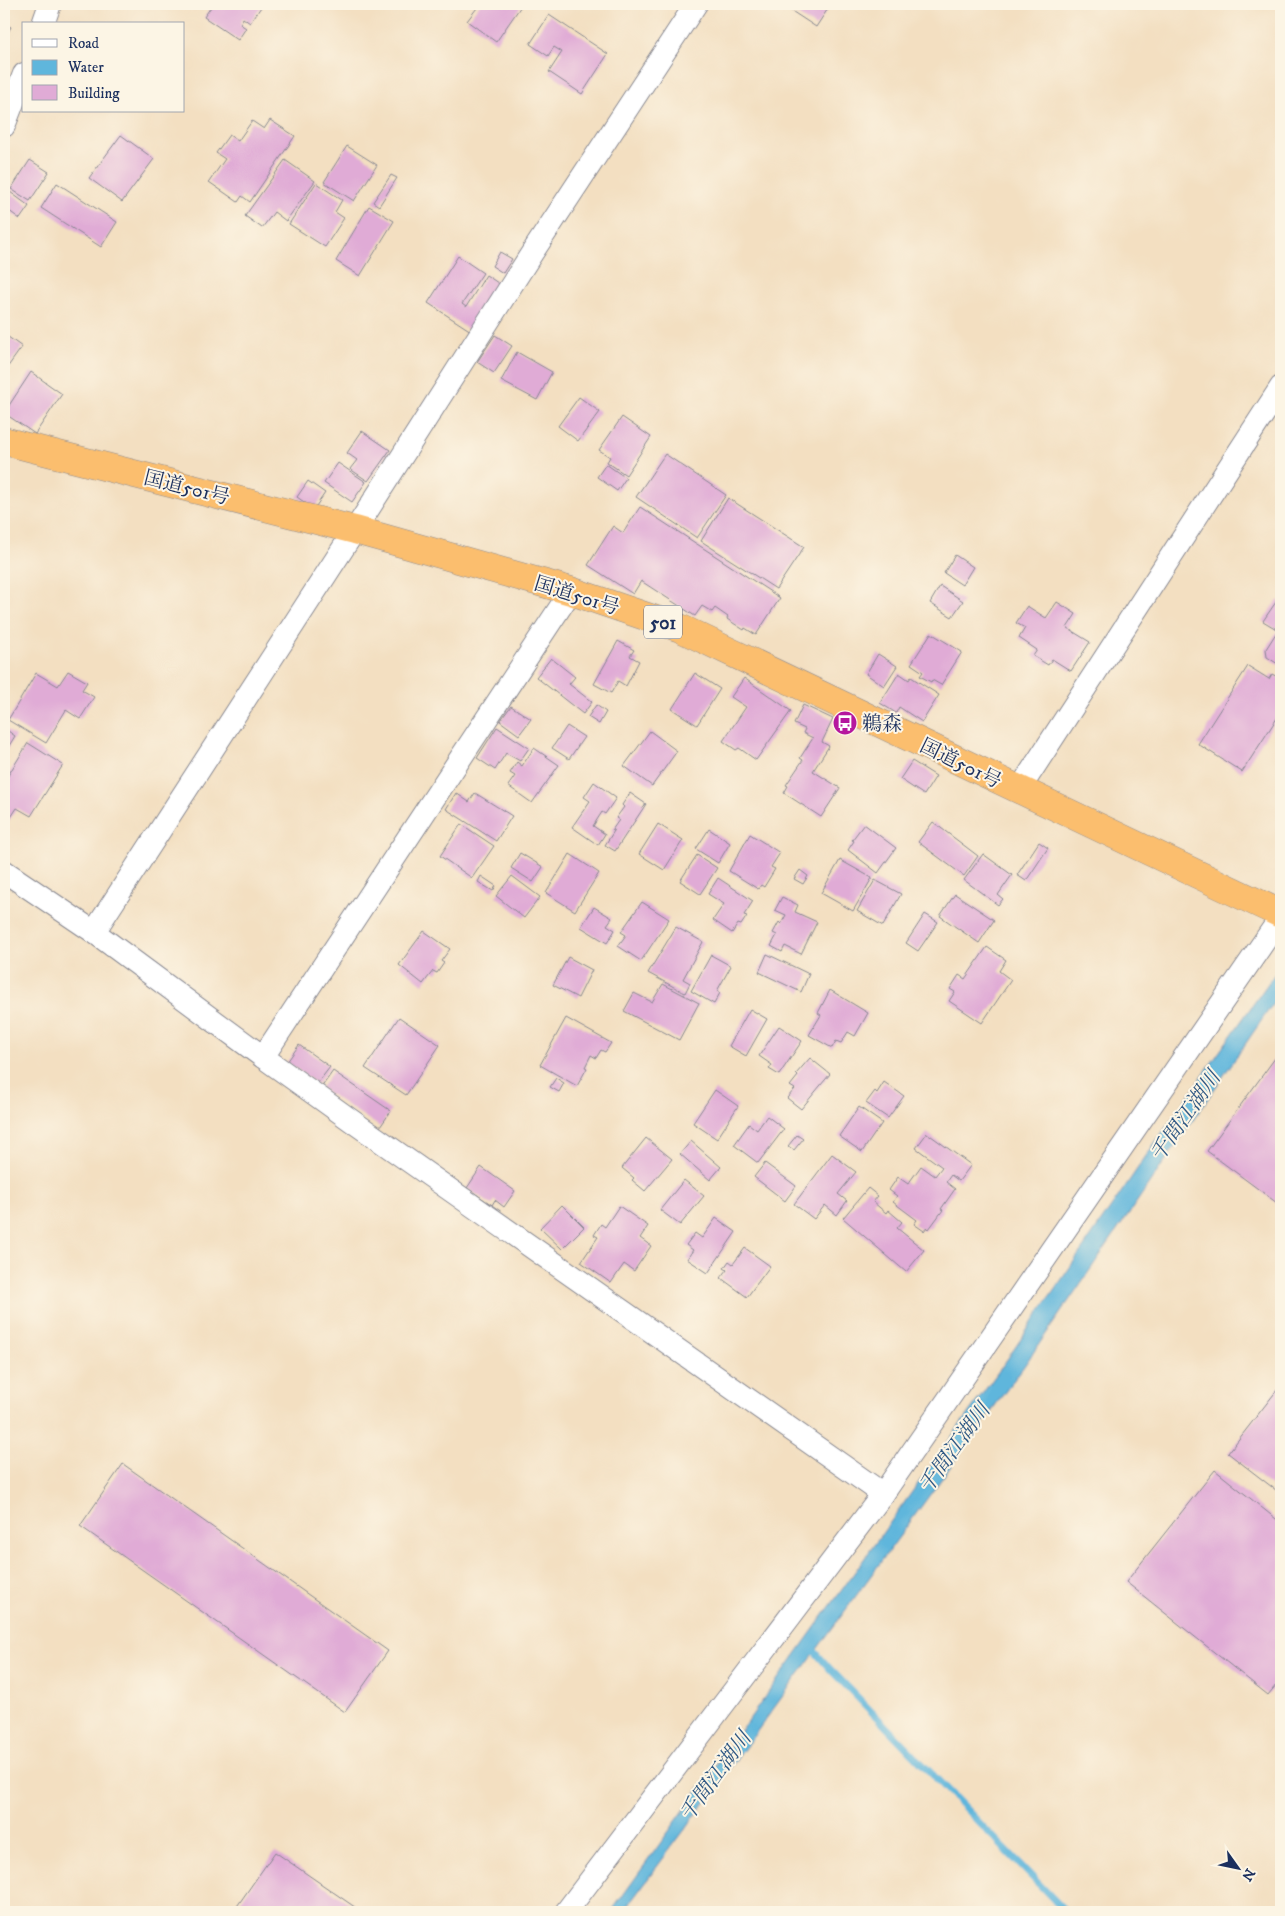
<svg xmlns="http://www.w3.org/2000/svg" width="1285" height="1916" viewBox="0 0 1285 1916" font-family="'IM FELL DW Pica','Noto Serif JP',serif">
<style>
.water{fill:#5fb6dc;stroke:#3d729d}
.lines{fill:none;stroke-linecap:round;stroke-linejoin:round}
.stream{stroke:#5fb6dc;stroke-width:7}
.building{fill:#e0abd6}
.minor-casing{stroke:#878790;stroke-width:24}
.highway-casing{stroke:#878790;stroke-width:29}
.minor{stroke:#fff;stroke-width:22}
.highway{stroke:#fbbe6e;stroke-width:28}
.labels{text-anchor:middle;stroke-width:4;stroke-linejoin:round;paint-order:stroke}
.shield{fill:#fcf5e5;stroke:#5e6a86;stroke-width:1}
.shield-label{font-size:19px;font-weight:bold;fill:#1b2f5e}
.street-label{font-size:20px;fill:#1b2f5e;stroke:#fcf5e5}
.poi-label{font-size:20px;fill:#1b2f5e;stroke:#fcf5e5;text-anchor:start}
.water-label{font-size:21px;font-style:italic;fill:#2f5884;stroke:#fcf5e5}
</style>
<rect width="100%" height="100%" fill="#fcf5e5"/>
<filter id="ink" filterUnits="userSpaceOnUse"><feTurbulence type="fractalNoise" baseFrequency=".02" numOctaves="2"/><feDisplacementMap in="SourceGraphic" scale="10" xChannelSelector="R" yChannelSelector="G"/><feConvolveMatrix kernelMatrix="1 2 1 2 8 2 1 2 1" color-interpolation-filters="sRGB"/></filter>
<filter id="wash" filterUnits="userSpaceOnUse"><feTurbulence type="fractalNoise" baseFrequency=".0096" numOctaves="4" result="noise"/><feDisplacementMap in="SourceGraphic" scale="20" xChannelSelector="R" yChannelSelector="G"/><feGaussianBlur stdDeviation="1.12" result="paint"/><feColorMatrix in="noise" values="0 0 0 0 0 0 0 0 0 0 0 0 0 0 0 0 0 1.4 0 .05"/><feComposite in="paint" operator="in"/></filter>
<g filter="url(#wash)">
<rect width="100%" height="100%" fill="#f3dfc1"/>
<path class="water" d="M1281,965v27l-257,374 -326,446 -75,100h-12l397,-554 149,-218z"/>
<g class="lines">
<path class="stream" d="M811,1647l19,22 236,243"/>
</g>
<g id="blocks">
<g class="building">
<path d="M213,4h43l5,3 -11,16 -7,-5 -3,6 6,4 -8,12 -34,-23z"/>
<path d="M480,4h38l3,2 -25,36 -29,-21z"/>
<path d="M781,4h50l-15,23z"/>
<path d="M549,15l59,39 -26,40 -33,-22 13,-20 -8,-5 -6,9 -18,-12z"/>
<path d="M4,23l7,4 -7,12z"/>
<path d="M270,120l25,16 -45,66 -8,-6 -4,6 -29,-20 16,-23 -9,-6 13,-18 9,6 14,-20 12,8z"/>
<path d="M121,135l33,24 -32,43 -33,-24z"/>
<path d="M347,146l30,19 -23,36 -30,-19z"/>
<path d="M30,160l19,12 -19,29 -19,-12z"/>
<path d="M285,160l30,21 -29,40 -12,-9 -12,16 -17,-12z"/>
<path d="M391,175l6,3 -18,28 -6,-4z"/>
<path d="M57,183l60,39 -16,25 -60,-39z"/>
<path d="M316,183l26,17 -7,12 9,6 -19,29 -36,-23z"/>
<path d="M6,189l23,17 -9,13 -16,-12v-15z"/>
<path d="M369,206l25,15 -34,55 -24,-15z"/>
<path d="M500,252l12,7 -9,14 -11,-7z"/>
<path d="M458,256l25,17 -21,31 4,3 20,-32 15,10 -30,46 -43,-28z"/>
<path d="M4,334l18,13 -18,25z"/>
<path d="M495,335l17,11 -18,27 -17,-11z"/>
<path d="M517,352l35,20 -15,28 -36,-19z"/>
<path d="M31,372l31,22 -27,40 -31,-21z"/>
<path d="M579,397l21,15 -22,29 -20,-15z"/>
<path d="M622,417l29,20 -25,38 -19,-13 3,-5 -11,-7z"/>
<path d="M362,431l28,19 -22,31 -18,-12 7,-9 -10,-7z"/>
<path d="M665,454l61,41 -29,43 -61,-41z"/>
<path d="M338,463l28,19 -14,20 -28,-19z"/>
<path d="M606,464l20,14 -9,13 -20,-14z"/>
<path d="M308,481l17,12 -11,16 -17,-12z"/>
<path d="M728,498l76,49 -28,42 -75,-48z"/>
<path d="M640,507l140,91 -24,37 -11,-7 -1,2 -17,-11 1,-2 -13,-9 -3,4 -10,-6 -7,10 -54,-35 -8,13 -45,-29 25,-39 10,7z"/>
<path d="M955,555l18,12 -11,18 -18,-12z"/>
<path d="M940,586l23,15 -11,16 -22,-14z"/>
<path d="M1281,600v66l-14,-9 -1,-8 12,-19 -15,-9 13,-19z"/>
<path d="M1057,602l19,12 -9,14 23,14 -19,29 -19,-12 -4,6 -15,-9 4,-6 -18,-12 6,-10 -9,-5 11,-17 19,12z"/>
<path d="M931,633l31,19 -21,33 -9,-5 -1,2 -11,-6 3,-4 -12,-8z"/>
<path d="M618,641l16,9 -4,6 9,5 -13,25 -8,-5 -7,12 -17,-9z"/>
<path d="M878,654l19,12 -13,20 -18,-12z"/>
<path d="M551,658l24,19 -6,7 23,18 -9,12 -47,-37z"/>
<path d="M1248,666l21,13 3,-5 9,5v33l-39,60 -44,-28z"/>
<path d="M68,671l19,11 -5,8 12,7 -14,22 -14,-9 -20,33 -38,-23 28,-47 22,13z"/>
<path d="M695,673l25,16 -23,36 -25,-16z"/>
<path d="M899,673l10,7 2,-3 28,18 -17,27 -23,-15 -3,6 -16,-10z"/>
<path d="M744,678l47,33 -35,49 -17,-12 -3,2 -13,-9 23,-34 -15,-10z"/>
<path d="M596,705l10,7 -7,12 -11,-7z"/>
<path d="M803,705l30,14 -11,23 7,4 -16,25 27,17 -19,29 -37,-24 4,-7 -2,-1 17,-25 -3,-2 13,-20 -10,-5 2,-4 -11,-5z"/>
<path d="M511,706l20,13 -12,16 -19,-14z"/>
<path d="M567,726l17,11 -15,22 -17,-11z"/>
<path d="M497,727l32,21 -9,13 -14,-8 -11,17 -18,-12z"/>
<path d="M4,728l11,8 -11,18z"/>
<path d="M650,731l27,20 -25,35 -28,-20z"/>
<path d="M28,743l35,22 -32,51 -14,-8 -13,20v-46z"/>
<path d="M534,748l25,17 -27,38 -24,-17 7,-10 -5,-3 7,-11 5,4z"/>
<path d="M912,761l24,15 -12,19 -24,-16z"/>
<path d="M594,782l22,16 -11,16 -3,-2 -9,14 12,8 -7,11 -26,-18 18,-26 -6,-4z"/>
<path d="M456,793l13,9 6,-9 37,23 -16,25 -50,-32z"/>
<path d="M630,793l16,11 -31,47 -10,-6 9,-14 -2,-1 7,-10 -3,-2 8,-11 -2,-2z"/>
<path d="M933,822l45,34 -14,20 -46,-34z"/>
<path d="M461,824l33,22 -22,32 -32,-22z"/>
<path d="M658,824l25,16 -19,30 -25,-16z"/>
<path d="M864,824l32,24 -18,25 -30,-23 6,-9 -2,-1z"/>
<path d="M709,829l21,14 -12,20 -22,-14z"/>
<path d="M750,834l30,19 -9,14 4,2 -11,18 -3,-2 -3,4 -29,-18z"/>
<path d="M1039,842l9,6 -22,33 -9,-6z"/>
<path d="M520,853l23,14 -10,15 -22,-14z"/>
<path d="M570,854l29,19 -24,38 -29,-18z"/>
<path d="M983,854l29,21 -14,20 5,4 -5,6 -34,-25z"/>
<path d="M697,855l20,13 -17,26 -20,-13z"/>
<path d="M840,860l32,18 -19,33 -32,-18z"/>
<path d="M800,870l8,6 -5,8 -9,-5z"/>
<path d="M481,876l15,10 -3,5 -15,-9z"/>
<path d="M512,876l28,21 -16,21 -28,-22z"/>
<path d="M718,878l35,23 -9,14 3,1 -6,9 -3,-1 -6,9 -19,-13 11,-16 -16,-10z"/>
<path d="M875,880l26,14 -18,32 -26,-15z"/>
<path d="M955,894l39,26 -15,23 -39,-27z"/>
<path d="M782,897l16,8 -3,7 22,10 -16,32 -16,-8 -3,6 -11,-6 6,-11 -4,-2 6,-11 2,2 5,-9 -11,-5z"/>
<path d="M642,902l27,17 -28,42 -23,-15 8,-11 -5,-3z"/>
<path d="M594,907l18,11 -5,7 8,5 -8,13 -26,-16z"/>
<path d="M925,914l13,8 -20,29 -12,-8z"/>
<path d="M676,927l27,15 -20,37 7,4 -5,10 -37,-20z"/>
<path d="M424,931l26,18 -9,12 3,2 -7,10 -4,-2 -10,13 -24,-19z"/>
<path d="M987,947l19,13 -7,11 12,9 -29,43 -33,-22 6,-9 -5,-3 9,-14 6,4z"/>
<path d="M767,954l42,20 -8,18 -42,-20z"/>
<path d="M711,955l20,11 -14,25 3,2 -6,11 -23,-13z"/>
<path d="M568,957l24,13 -14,28 -25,-13z"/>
<path d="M663,984l36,19 -20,37 -55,-29 10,-18 18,9z"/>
<path d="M830,990l38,23 -13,23 -7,-4 -7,11 -5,-2 -4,7 -23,-13 12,-20 -3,-2z"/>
<path d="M750,1009l17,10 -21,37 -17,-10z"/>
<path d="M399,1017l41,28 -34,50 -41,-27z"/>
<path d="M566,1018l45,25 -6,9 -4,-2 -5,8 -5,-3 -6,12 2,1 -10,18 -37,-21z"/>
<path d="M779,1026l23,15 -23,34 -10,-6 3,-4 -13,-9z"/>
<path d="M299,1045l31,22 -13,17 -30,-22z"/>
<path d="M1281,1050v156l-74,-55z"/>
<path d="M810,1058l20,16 -29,35 -14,-11 8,-9 -5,-3 8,-10 -2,-2z"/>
<path d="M333,1071l58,40 -11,16 -59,-39z"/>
<path d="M556,1078l8,5 -5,9 -9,-5z"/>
<path d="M884,1082l20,14 -16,22 -22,-15 9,-12 2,2z"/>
<path d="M715,1090l23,16 -21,33 -24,-16z"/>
<path d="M859,1107l23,16 -20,29 -23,-16z"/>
<path d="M767,1116l17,13 -26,34 -24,-18 15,-21 8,6z"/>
<path d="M927,1133l44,32 -12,16 -8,-6 -5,7 9,7 -14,20 2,1 -14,19 -2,-2 -3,4 -10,-7 3,-4 -24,-18 4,-6 -8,-6 9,-13 10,7 13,-18 14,10 7,-9 -26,-19z"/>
<path d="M797,1135l6,4 -9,11 -6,-4z"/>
<path d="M646,1138l26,21 -27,32 -13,-11 2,-2 -12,-10z"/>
<path d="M691,1141l30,26 -11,13 -30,-26z"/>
<path d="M832,1154l24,18 -18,22 9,7 -10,14 -12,-10 -11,14 -20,-15z"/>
<path d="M765,1163l31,23 -11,15 -31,-24z"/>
<path d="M481,1167l34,24 -11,16 -9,-7 -3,5 -25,-17z"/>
<path d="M684,1180l20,16 -24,29 -20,-15z"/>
<path d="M868,1188l10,8 -5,6 13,11 2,-3 14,12 -5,6 27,22 -18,22 -63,-54z"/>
<path d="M562,1205l22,22 -22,22 -22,-21z"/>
<path d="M619,1206l29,20 -8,12 11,8 -17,25 -10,-7 -13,19 -30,-21 17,-25 -4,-2 7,-11 4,3z"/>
<path d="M716,1218l20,14 -28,41 -21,-14 6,-9 -7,-5 9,-12 7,5z"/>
<path d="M745,1248l25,18 -23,31 -26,-19 6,-8 -3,-2 5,-7 4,3z"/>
<path d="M1281,1385v109l-53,-41z"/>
<path d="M123,1464l265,187 -43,61 -265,-186z"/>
<path d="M1215,1470l66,53v156l-13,16 -142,-113z"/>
<path d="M275,1852l87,60h-129z"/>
</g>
</g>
</g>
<g filter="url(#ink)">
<use href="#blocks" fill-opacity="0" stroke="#878790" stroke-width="1"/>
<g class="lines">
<defs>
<g id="minor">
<path d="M43,24l7,-20"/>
<path d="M4,126l20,-52"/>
<path d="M571,591l-308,466 89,64 531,373"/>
<path d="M1019,790l262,-403"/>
<path d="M4,871l90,61 169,125"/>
<path d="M94,932l261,-402 177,-277 164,-249"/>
<path d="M566,1912l317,-418 398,-577"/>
</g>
<path id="highway" d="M4,441l351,89 216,61 109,37 601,286"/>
</defs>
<use href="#minor" class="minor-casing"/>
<use href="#highway" class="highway-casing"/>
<use href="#minor" class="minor"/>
<use href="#highway" class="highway"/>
</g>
</g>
<defs>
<symbol id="bus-disc" viewBox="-11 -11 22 22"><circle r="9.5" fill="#b5179e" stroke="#fcf5e5"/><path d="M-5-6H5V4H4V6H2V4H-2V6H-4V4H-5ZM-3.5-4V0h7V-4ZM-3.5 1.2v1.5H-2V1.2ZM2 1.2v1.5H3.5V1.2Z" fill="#fff"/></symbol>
</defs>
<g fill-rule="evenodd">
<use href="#bus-disc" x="831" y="709" width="28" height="28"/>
</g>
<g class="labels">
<rect class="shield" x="644" y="605.5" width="38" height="33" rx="4"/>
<g class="shield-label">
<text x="663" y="629">501</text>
</g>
<g class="street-label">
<text transform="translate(187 487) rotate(14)" y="7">国道501号</text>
<text transform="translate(577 595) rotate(17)" y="7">国道501号</text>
<text transform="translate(961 763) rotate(26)" y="7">国道501号</text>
</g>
<g class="poi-label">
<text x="862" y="730">鵜森</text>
</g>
<g class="water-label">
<text transform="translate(1185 1116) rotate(-55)" y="7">千間江湖川</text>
<text transform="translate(954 1448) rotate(-54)" y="7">千間江湖川</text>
<text transform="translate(715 1776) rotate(-54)" y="7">千間江湖川</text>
</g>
</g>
<rect width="1285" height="1916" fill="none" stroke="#fcf5e5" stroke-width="20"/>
<rect x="22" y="22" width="162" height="90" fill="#fcf5e5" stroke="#a2a6af"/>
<rect x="32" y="39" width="25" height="8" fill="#ffffff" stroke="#a2a6af"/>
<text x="68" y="48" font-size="15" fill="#1b2f5e">Road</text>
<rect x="32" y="60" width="25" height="15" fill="#5fb6dc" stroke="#a2a6af"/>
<text x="68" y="72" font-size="15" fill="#1b2f5e">Water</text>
<rect x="32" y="85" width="25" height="15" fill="#e0abd6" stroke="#a2a6af"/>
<text x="68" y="98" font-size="15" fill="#1b2f5e">Building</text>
<g transform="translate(1238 1868) rotate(123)" stroke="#fcf5e5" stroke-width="4" paint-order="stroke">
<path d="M0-4L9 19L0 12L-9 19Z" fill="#1b2f5e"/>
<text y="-8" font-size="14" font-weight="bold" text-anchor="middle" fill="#1b2f5e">N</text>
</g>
</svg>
